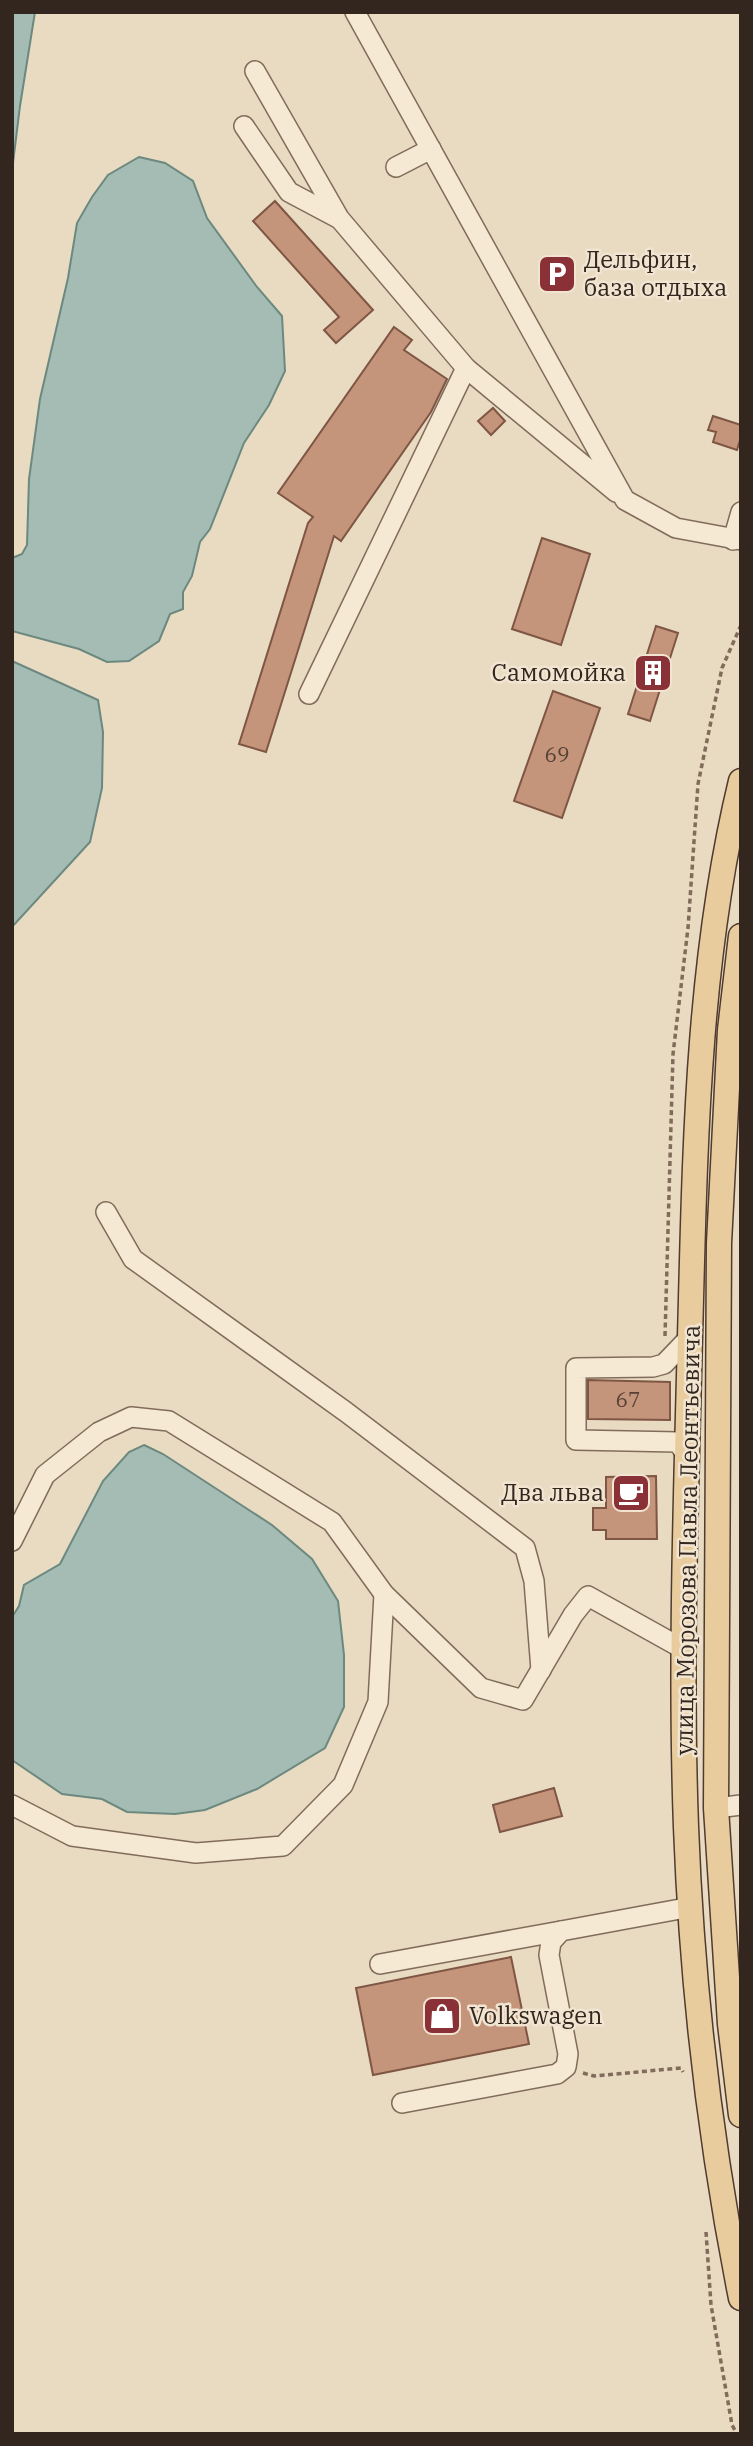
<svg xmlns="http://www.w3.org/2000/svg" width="753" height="2446" viewBox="0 0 753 2446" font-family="'IBM Plex Serif',serif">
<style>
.water{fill:#a4bcb3;stroke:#6c8980;stroke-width:2}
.building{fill:#c4947b;stroke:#7e5643;stroke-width:2}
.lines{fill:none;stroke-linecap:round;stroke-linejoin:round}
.minor-casing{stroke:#816c5b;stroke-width:22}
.major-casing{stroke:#4f3b2f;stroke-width:27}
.path{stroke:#816c5b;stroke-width:3.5;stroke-dasharray:5 3.5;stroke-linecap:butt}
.minor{stroke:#f5e9d4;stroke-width:19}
.major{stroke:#e9cc9d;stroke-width:24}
.labels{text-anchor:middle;stroke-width:5;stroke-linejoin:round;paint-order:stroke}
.number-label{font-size:21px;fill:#564235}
.poi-label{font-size:24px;fill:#32261e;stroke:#f1e5d1;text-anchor:start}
.street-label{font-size:24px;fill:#32261e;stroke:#f1e5d1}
</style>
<rect width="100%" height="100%" fill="#e9dac2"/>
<g class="water">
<path d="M12,12h23l-15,94 -8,65z"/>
<path d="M139,157l26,6 28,18 14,37 50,69 25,29 3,55 -16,34 -25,38 -34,86 -10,13 -8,34 -9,16v17l-13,5 -11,27 -30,20 -22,1 -28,-13 -67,-18v-73l10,-4 5,-9 2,-66 11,-80 28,-121 9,-55 15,-26 16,-22z"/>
<path d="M12,661l86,39 5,32 -1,56 -12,54 -78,85z"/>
<path d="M144,1445l19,9 109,71 40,34 26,42 6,54v52l-19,41 -68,41 -52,21 -30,4 -48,-2 -25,-13 -40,-5 -50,-34v-143l7,-11 5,-21 36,-21 43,-83 26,-29z"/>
</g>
<g class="building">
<path d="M275,201l98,109 -37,33 -12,-13 15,-13 -86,-96z"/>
<path d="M394,327l18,13 -8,10 43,29 -16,33 -90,129 -7,-5 -68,216 -27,-8 69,-221 5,-6 -35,-24z"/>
<path d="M493,408l12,13 -14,14 -13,-14z"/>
<path d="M713,416l28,9v12l-4,13 -24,-8 3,-10 -8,-2z"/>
<path d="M542,538l48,16 -29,91 -49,-16z"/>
<path d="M656,626l22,7 -28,88 -22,-7z"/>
<path d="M553,691l47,17 -38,110 -48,-17z"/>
<path d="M588,1380l82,2v38l-82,-1z"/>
<path d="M656,1476l1,63h-51v-9h-13v-22h13v-31z"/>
<path d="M554,1788l8,28 -62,16 -7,-27z"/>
<path d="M511,1957l18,87 -156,31 -17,-87z"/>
</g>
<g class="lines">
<defs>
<g id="minor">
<path d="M355,12l270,488 51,28 65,12"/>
<path d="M255,71l84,147 127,150"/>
<path d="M244,126l45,66 49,26"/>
<path d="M396,167l35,-18"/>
<path d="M733,540l8,-28"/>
<path d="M309,694l157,-326 150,124"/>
<path d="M106,1212l27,47 213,153 179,136 9,33 7,89"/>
<path d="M687,1456l-9,-14 -102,-2v-72l77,-1 11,-3 26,-27"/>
<path d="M12,1541l33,-66 54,-43 32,-15 38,4 163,101 52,72 97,94 42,12 50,-85 15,-19 97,54"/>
<path d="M12,1805l60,31 124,17 87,-7 60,-61 35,-83 6,-108"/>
<path d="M716,1808l25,-3"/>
<path d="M380,1964l181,-33"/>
<path d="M402,2103l155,-29 9,-7 2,-13 -19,-99 2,-13 10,-11 130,-24"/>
</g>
<g id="major">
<path d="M741,781c-44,182 -46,370 -51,556 -4,163 -10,327 -4,490 6,159 24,316 55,471"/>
<path d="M741,936l-11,94 -11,213 -3,565 14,216 11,91"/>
</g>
</defs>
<use href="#minor" class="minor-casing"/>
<use href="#major" class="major-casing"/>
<g class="path">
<path d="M665,1336l8,-282 15,-126 10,-144 24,-116 19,-43"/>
<path d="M583,2073l11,3 87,-8 2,4"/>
<path d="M706,2232l5,73 21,120 5,9"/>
</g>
<use href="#minor" class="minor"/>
<use href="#major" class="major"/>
</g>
<defs>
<symbol id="parking-square" viewBox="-11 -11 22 22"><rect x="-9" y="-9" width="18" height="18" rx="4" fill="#8a3138" stroke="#f1e5d1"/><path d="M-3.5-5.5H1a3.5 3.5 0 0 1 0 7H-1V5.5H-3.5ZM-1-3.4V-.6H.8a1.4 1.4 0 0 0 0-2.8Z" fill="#fff"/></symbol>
<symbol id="building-square" viewBox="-11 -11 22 22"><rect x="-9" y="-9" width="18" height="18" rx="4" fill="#8a3138" stroke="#f1e5d1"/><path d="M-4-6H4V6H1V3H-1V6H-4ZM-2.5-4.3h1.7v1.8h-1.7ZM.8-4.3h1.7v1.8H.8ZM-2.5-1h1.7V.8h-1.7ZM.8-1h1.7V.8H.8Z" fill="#fff"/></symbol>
<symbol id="cafe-square" viewBox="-11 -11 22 22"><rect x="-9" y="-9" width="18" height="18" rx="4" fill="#8a3138" stroke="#f1e5d1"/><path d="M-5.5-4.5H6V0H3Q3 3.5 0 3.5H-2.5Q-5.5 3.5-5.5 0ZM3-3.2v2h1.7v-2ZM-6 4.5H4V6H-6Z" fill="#fff"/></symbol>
<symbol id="shop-square" viewBox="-11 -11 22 22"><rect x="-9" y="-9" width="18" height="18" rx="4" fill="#8a3138" stroke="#f1e5d1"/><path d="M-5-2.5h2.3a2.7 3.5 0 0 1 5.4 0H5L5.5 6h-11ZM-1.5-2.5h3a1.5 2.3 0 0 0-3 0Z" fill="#fff"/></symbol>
</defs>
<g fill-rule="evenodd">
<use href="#parking-square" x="535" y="252" width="44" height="44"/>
<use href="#building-square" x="631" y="651" width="44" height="44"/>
<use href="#cafe-square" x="609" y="1471" width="44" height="44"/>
<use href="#shop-square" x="420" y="1994" width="44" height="44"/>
</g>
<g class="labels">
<g class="number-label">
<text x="557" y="762">69</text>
<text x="628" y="1407">67</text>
</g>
<g class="poi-label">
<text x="584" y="268">Дельфин,<tspan x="584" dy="28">база отдыха</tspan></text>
<text x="626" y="681" text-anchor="end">Самомойка</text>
<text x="604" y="1501" text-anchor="end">Два льва</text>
<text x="469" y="2024">Volkswagen</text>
</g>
<g class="street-label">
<text transform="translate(688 1540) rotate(-89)" y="8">улица Морозова Павла Леонтьевича</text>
</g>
</g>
<rect width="753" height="2446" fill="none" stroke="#32261e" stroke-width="28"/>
</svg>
